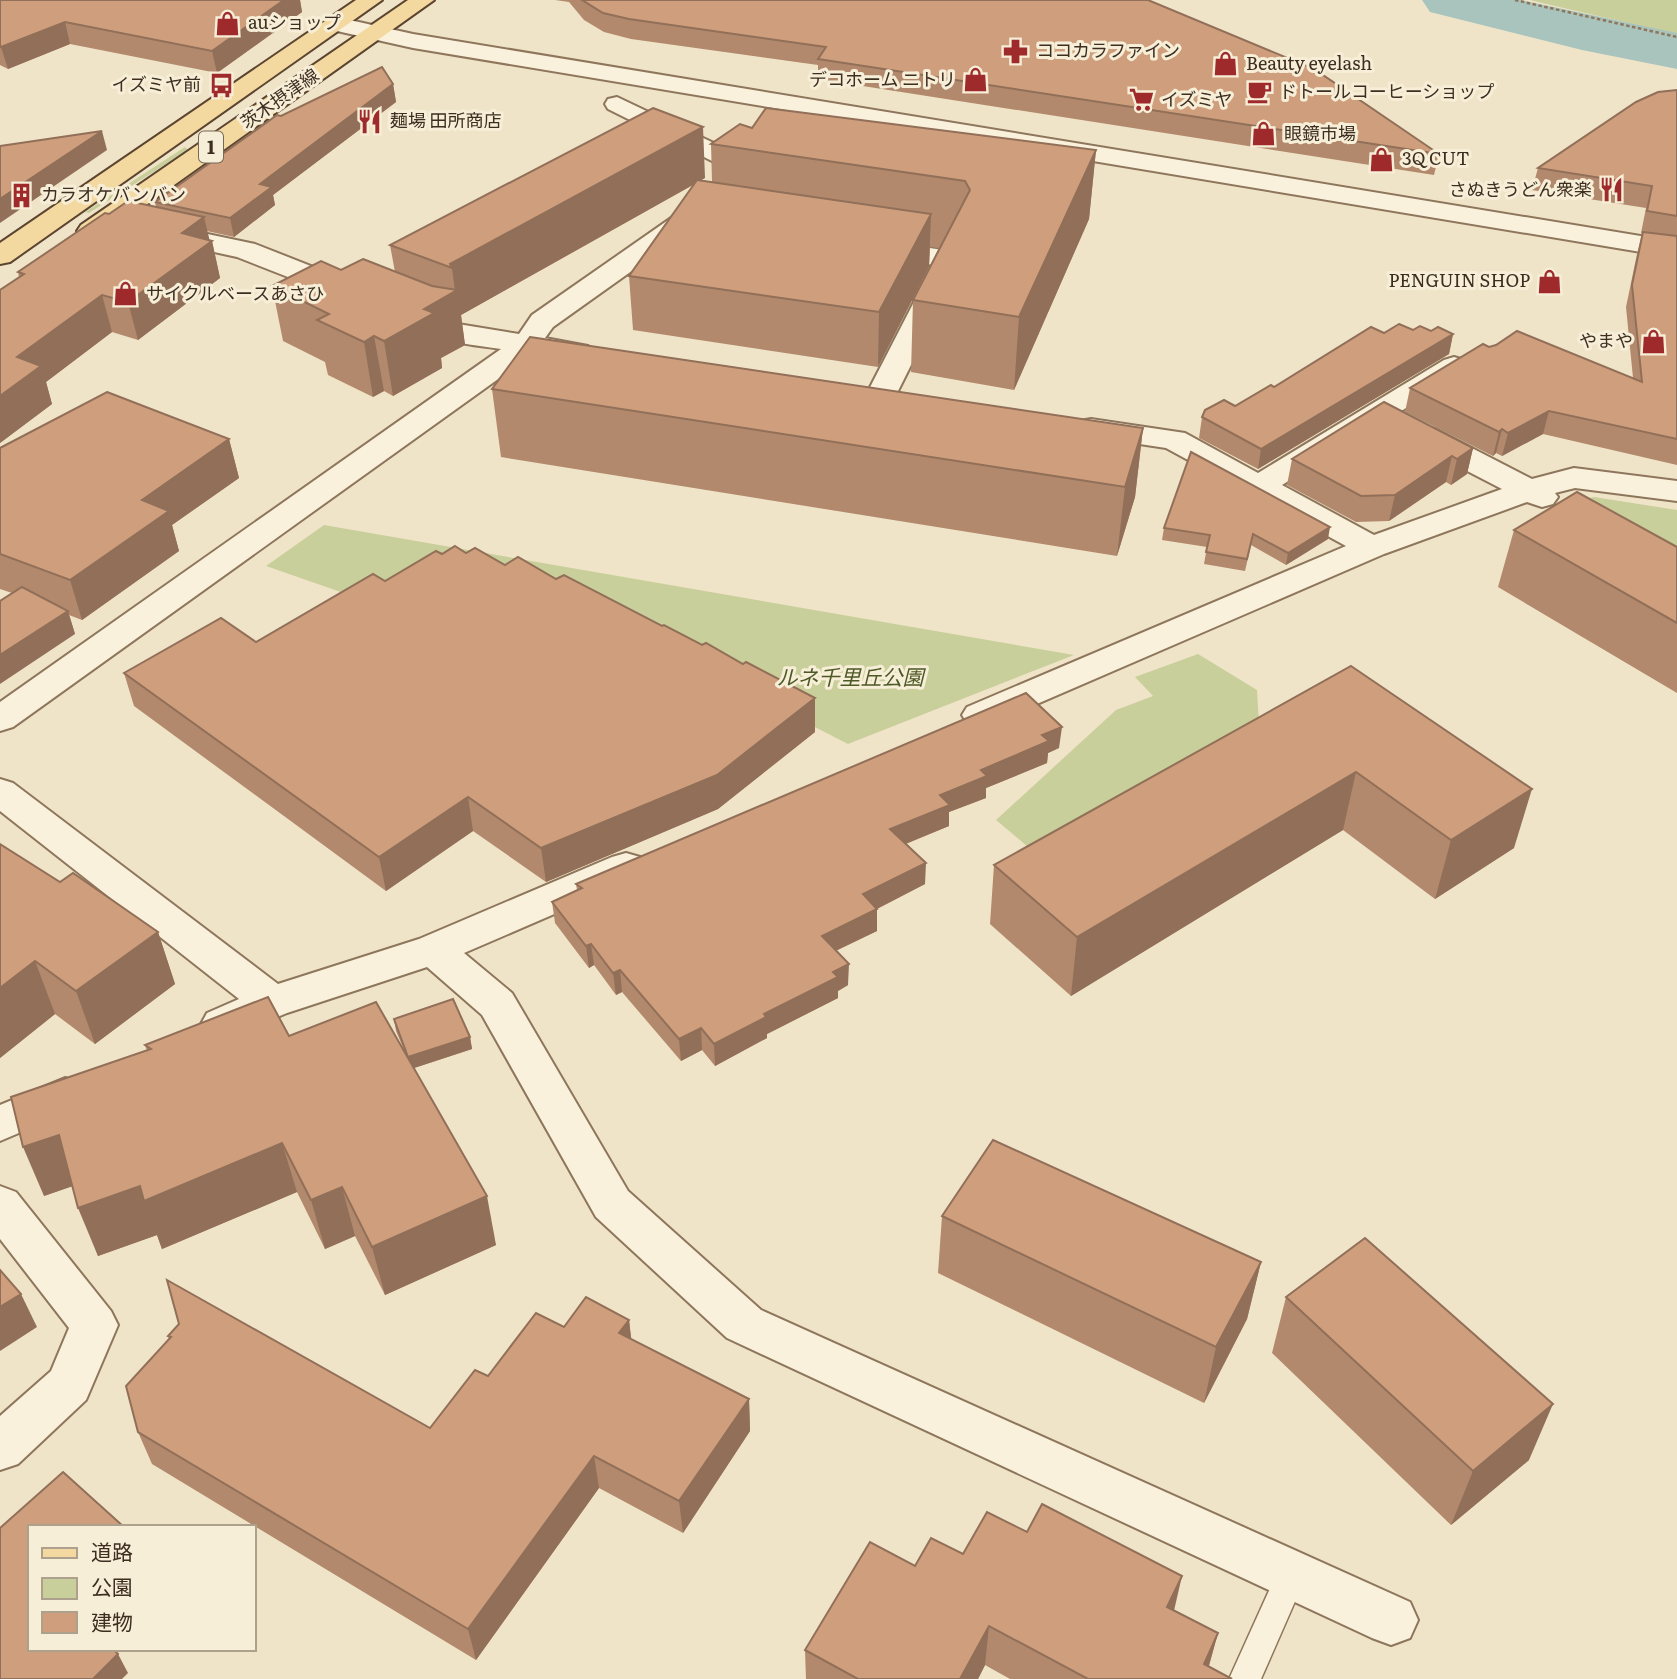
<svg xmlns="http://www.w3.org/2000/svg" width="1677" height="1679" viewBox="0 0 1677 1679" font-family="Literata,'Noto Sans JP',serif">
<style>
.green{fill:#c9cf9b}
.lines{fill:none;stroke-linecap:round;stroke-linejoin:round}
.river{fill:#a9c4bc;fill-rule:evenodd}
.service-casing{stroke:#8d765c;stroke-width:3}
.minor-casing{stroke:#8d765c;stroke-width:4}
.tertiary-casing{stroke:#8d765c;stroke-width:4}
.primary-casing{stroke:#5b4430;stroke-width:4}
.path{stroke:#8d765c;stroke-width:2.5;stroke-dasharray:3.5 2.5;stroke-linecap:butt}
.service{fill:#faf1dc;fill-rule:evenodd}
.minor{fill:#faf1dc;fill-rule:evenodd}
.tertiary{fill:#faf1dc;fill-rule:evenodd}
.primary{fill:#f3d9a0;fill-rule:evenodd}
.wall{fill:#b2896c}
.shaded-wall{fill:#916f58}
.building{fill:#cf9f7d;stroke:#916f58;stroke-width:2}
.labels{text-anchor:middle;stroke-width:6;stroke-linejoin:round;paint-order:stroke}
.far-poi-label{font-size:18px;fill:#3d2e20;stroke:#f7eed8;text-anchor:start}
.far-street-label{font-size:18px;fill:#3d2e20;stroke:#f7eed8}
.shield{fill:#f7eed8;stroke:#756857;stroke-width:2}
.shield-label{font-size:19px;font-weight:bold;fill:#3d2e20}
.park-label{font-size:21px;font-style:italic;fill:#4d5a26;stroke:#f7eed8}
</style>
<rect width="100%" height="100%" fill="#f0e4c8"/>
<g class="green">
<path d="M1530,0h147v34l-131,-30z"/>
<path d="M185,147l3,3 -99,63 -4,-1z"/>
<path d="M1594,497l83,13v55l-110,-62z"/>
<path d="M324,525l750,130 -226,89 -250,-128 -220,-11 -112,-39z"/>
<path d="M1198,654l59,36 2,34 -225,128 -38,-32 120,-110 37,-14 -18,-19z"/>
</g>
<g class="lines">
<path class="river" d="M1422,0h99l156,33v36l-95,-19 -152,-38z"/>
<defs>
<path id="service" d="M1292,1559l11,5 4,10 -46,105h-32l52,-115z"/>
<g id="minor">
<path d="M617,97l143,68 4,6c-8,11 -16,14 -29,11l-4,-6 3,-4 -126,-63 -3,-5 3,-5z"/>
<path d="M693,207l9,2 4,6 -4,6 -149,106 -8,11 43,8 5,6 -5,6 -10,3 -45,-7 -520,373 -13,4v-29l501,-353c-26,-4 -85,-9 -100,-32l4,-6 10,-3 43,16 61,10 13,-19 152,-106z"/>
<path d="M160,224l95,20 104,41 4,6 -4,6 -10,2 -10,-2 -102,-40 -87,-19 -4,-6 4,-6z"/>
<path d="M876,240l74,11 10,2 4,6 -69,138 -4,6 -11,3 -11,-3 -4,-6 68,-132 -67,-11 -4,-6 4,-6z"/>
<path d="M1454,357l10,3 5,6 -5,6 -182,113 92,50 128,-46 -89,-46 -4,-7 4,-7 11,-2 11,2 97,50 42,-11 103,13v20l-102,-13 -20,5 3,4 -5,7 -11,3 -15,-5 -143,52 -391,169 -13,4 -13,-4 -5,-8 5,-8 379,-161 -180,-98 -86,-13 -4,-7 4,-7 11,-2 94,14 73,40 186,-113z"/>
<path d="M0,779l13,4 265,201 141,-45 193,-82 14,-4 14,4 6,10 -6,10 -176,76 48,40 116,198 133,119 649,292 8,18 -8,18 -19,7 -19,-7 -645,-300 -131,-121 -114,-202 -55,-48 -140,46 -65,27 -15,-5 -6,-11 6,-11 32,-14 -239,-188z"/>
<path d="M65,1078l15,5 7,12 -7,12 -80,34v-36z"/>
<path d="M0,1186l16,6 95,119 7,14 -32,75 -68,64 -18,6v-54l51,-45 18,-43 -69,-89z"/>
</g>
<path id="tertiary" d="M336,17l77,17 1264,208v16l-1264,-210 -85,-19 -4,-5 4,-5z"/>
<g id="primary">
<path d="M356,0h26l-372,262 -10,2v-21z"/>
<path d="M408,0h26l-333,237 -10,2 -10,-2 -4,-6 4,-6z"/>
</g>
</defs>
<use href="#service" class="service-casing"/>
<use href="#minor" class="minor-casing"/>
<use href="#tertiary" class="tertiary-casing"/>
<use href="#primary" class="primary-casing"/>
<path class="path" d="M1515,0l162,37"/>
<use href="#service" class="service"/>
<use href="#minor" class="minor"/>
<use href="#tertiary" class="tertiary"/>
<use href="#primary" class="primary"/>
</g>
<g class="wall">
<path d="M0,0h300l2,12 -85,61 -147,-29 -62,25 -8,-4z"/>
<path d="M555,0h593l291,154 -5,21 -616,-96v-14l-187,-26 -27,-7 -20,-12 -15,-18z"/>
<path d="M393,84l3,18 -123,93 2,10 -41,32 -27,-6 2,9 3,1 8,37 -82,62 -26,-8 -66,50 6,22 -52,39v-153l19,-13 -1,-5 91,-58 47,-7 -1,-5 126,-86z"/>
<path d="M1677,90v375l-134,-31 -41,22 -6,-3 -3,3 -88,-44 5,-24 79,-41 144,31 -7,-71 11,-53 5,-20 -1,-1 5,-25 -114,-18 6,-22z"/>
<path d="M752,128l344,22 -7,69 -75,171 -103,-18 2,-72 26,-52 -9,-1 -1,20 -51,100 -245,-37 -4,-54 64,-91 -232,130 4,30 -24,13 1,10 -49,28 -9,-5 -11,6 -45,-22 -3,-13 -42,-21 -11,-55 69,-16 54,2 -5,-27 315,-67 -4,2 11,2 -1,-38z"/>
<path d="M1413,330l18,1 22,3 -4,20 -191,115 -59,-31 3,-21 33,-11 149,-73z"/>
<path d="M492,389l651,39 -8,69 -18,59 -616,-99z"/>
<path d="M229,439l10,39 -67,47 7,26 -97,69 -13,-5 6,19 -63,-41 -12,-4v-141z"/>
<path d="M1473,448l-6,26 -16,11 -5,-3 -57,39 -33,1 -69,-37 5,-26z"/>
<path d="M1164,528l164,11 -42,26 -35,-20 -6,26 -41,-7 3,-17 -45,-7z"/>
<path d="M1514,530l163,17v146l-179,-106z"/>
<path d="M466,553l39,12 310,167 -97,77 -172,73 -73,-51 -87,60 -252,-185 -10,-33 132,-31 186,-88z"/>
<path d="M1351,666l163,182 -79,51 -92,-69 -272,166 -81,-72 4,-59z"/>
<path d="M1059,748l-11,5 -1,10 -61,25v10l-37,14v14l-43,18 19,40 -48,25v22l-41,20 12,34 -10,6v7l-71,36v4l-52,28 -13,-16 -21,11 -59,-69 -6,3 -22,-30 -5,3 -34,-45 -3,-21 25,-12 -1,-6z"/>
<path d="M0,844l60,38 98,50 17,52 -80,60 -40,-30 -55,44z"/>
<path d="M394,1019l76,18 2,12 -58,19 82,177 -111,50 -30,-59 -30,13 -28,-57 -135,57 -5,-14 -59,21 -26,-70 -28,10 103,-145 -2,-6 144,-9 115,14 -8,-19z"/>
<path d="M942,1216l319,46 -14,57 -43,84 -266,-130z"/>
<path d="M1286,1297l243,163 -78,65 -179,-172z"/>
<path d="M629,1320l2,19 118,60 1,32 -67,102 -84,-45 -123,172 -324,-196 -14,-32 31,-93 -1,-3 262,92 58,-52 76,-49z"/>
<path d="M1027,1532l191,101 -9,33 23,13h-222l-25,-14 -7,14h-172l-1,-29 110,-84 48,-12z"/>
</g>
<g class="shaded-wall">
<path d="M284,0h16l2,12 -85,61 -5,-22z"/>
<path d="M65,22l5,22 -62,25 -7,-22z"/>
<path d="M393,84l3,18 -123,93 2,10 -41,32 -4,-19 30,-34z"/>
<path d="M703,127l2,51 -244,137 4,30 -24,13 1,10 -49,28 -9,-55 40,-32 31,-18 -3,-23 -2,-4z"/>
<path d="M102,131l5,19 -107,73v-24z"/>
<path d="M1096,150l-7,69 -75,171 5,-73z"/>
<path d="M931,214l-2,53 -51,100 1,-55z"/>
<path d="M204,217l6,25 2,-1 8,37 -82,62 -10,-38 54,-69z"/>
<path d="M102,295l10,37 -66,50 6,22 -52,39v-47l17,-39z"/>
<path d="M1453,334l-4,20 -191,115 3,-20z"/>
<path d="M374,336l10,55 -11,6 -9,-55z"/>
<path d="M1549,411l-6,23 -41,22 6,-23z"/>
<path d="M1143,428l-8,69 -18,59 8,-69z"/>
<path d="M1502,429l-6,24 -3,3 6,-24z"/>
<path d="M229,439l10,39 -67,47 7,26 -97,69 -12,-40 72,-80z"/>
<path d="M1473,448l-6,26 -16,11 6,-26z"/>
<path d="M1452,456l-6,26 -57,39 6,-26z"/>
<path d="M1330,527l-2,12 -42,26 2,-12z"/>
<path d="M68,611l7,23 -75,50v-29z"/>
<path d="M815,698v34l-97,77 -172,73 -5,-34z"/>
<path d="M1062,727l-3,21 -11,5 -1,10 -61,25v10l-37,14v14l-59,24v-21l50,-34 41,-25 61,-35z"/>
<path d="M1356,772l-13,58 -272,166 6,-59z"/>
<path d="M1532,789l-18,59 -79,51 16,-59z"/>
<path d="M468,797l5,34 -87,60 -7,-34z"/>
<path d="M926,863l-1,21 -62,32v-22z"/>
<path d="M877,909v22l-55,26v-21z"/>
<path d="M158,932l17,52 -80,60 -19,-53z"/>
<path d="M591,944l3,21 -5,3 -3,-22z"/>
<path d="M35,961l20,53 -55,44v-70z"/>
<path d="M849,964l-1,21 -10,6v7l-71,36v4l-52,28 -1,-22 119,-72z"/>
<path d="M620,970l2,22 -6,3 -3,-22z"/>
<path d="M701,1028l1,22 -21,11 -2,-22z"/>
<path d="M470,1037l2,12 -61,20 -3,-12z"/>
<path d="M59,1135l20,49 -35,12 -21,-49z"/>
<path d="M282,1143l15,49 -135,57 -5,-14 -59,21 -20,-48 62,-22z"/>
<path d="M342,1187l13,49 -30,13 -14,-49z"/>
<path d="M487,1196l9,49 -111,50 -13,-48z"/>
<path d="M1261,1262l-14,57 -43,84 12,-56z"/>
<path d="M21,1294l16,33 -37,24v-44z"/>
<path d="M629,1320l4,33 -14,-20z"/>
<path d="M749,1399l1,32 -67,102 -4,-32z"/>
<path d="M1553,1404l-24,56 -78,65 22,-54z"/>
<path d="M594,1456l5,32 -123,172 -8,-31z"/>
<path d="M1182,1576l-9,39 -6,-8z"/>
<path d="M989,1626l-4,39 -7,14h-18z"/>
<path d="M1218,1633l-11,39 -3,-8z"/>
<path d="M118,1654l10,19 -6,6h-29z"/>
</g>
<g class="building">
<path d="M0,0h284l-72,51 -147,-29 -64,25 -1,-1z"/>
<path d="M582,0h566l166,69 125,85 -621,-95 8,-12 -197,-28 -26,-6z"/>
<path d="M382,67l11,17 -133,100 12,3 -42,31 -75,-16 122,-87 4,1z"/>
<path d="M1677,90v126l-30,-5 5,-25 -114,-18 98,-66 22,-10z"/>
<path d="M653,108l50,19 -253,137 2,4 -62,-23z"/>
<path d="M766,108l330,42 -77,167 -106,-17 57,-110 -5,-9 -254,-37 29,-20 12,4z"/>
<path d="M102,131l-102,68v-53z"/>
<path d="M697,180l234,34 -52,98 -250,-36z"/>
<path d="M128,201l76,16 -22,16 30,8 -84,61 -26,-7 -85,62 24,9 -41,30v-106l24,-16 -6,-2 87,-59 4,1z"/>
<path d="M1643,232l34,4v203l-128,-28 -41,22 -6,-4 -3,3 -89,-44 73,-44 6,3 7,-2 21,-14 125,51 -10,-97z"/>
<path d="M363,259l69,27 25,4 -33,19 10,4 -50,28 -10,-5 -10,6 -47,-22 12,-6 -57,-28 49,-25 20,9z"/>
<path d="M1399,324l14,6 7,-4 11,5 7,-4 15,7 -192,115 -59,-32 3,-7 19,-10 11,6 36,-21 3,2 97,-60 13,6z"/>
<path d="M530,337l613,91 -18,59 -633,-98z"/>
<path d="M107,392l122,47 -87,61 27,11 -99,69 -70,-26v-106z"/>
<path d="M1384,402l89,46 -16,11 -5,-3 -57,39 -34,1 -69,-37z"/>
<path d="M1191,452l139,75 -42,26 -35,-19 -6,25 -41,-7 4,-17 -46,-7z"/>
<path d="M1577,492l100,55v76l-163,-93z"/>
<path d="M455,546l11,7 9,-5 30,17 13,-8 38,22 8,-4 98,51 2,-1 38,20 4,-2 37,21 3,-2 69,36 -98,77 -176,73 -73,-51 -89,60 -255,-184 97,-55 35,24 117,-68 12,7 51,-30 6,3z"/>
<path d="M22,587l46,24 -68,44v-54z"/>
<path d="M1351,666l181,123 -81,51 -95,-68 -279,165 -83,-72z"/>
<path d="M1026,693l36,34 -20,8 7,6 -68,29 6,6 -47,19 10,10 -60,24 36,34 -63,31 14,15 -55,27 27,28 -16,8 5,5 -74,37 2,3 -52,27 -13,-16 -22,11 -59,-69 -7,3 -22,-29 -5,2 -34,-44 30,-14 -6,-4z"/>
<path d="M0,844l60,38 13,-9 85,59 -82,59 -41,-30 -35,27z"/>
<path d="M268,997l21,39 87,-34 111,194 -115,51 -30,-60 -31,13 -29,-57 -138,58 -4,-15 -62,22 -19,-73 -36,12 -12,-50 140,-48 -6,-4z"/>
<path d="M453,999l17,38 -62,20 -14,-38z"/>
<path d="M993,1140l268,122 -45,85 -274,-131z"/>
<path d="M1365,1238l188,166 -80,67 -187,-174z"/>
<path d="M0,1270l21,24 -21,13z"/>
<path d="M167,1280l263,148 45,-58 13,6 48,-63 28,14 22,-30 43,23 -10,13 130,66 -70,102 -85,-45 -126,173 -330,-197 -12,-46 45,-49 -3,-1 11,-12z"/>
<path d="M63,1472l61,55h-94v122h83l5,5 -25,25h-93v-151z"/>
<path d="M1042,1504l140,72 -15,31 51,26 -14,31 28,15h-144l-99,-53 -29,53h-102l-53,-29 65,-108 45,24 16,-28 32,16 24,-42 40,20z"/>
</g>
<defs>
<symbol id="shop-bare" viewBox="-9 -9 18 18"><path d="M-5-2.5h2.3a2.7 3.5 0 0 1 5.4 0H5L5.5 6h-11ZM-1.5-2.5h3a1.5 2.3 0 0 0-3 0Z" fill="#9e2a2b" stroke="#f7eed8" stroke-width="2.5" paint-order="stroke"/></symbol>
<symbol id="pharmacy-bare" viewBox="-9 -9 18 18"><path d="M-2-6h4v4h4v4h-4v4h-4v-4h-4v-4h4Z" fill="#9e2a2b" stroke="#f7eed8" stroke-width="2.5" paint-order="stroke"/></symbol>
<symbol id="bus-bare" viewBox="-9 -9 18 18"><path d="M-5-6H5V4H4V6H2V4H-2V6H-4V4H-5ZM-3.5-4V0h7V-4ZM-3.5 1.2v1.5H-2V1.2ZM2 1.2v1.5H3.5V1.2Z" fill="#9e2a2b" stroke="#f7eed8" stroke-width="2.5" paint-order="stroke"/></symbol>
<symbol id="cafe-bare" viewBox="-9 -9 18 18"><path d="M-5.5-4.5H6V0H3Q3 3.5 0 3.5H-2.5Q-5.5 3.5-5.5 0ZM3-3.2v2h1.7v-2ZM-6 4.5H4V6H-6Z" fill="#9e2a2b" stroke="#f7eed8" stroke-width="2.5" paint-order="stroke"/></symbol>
<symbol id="supermarket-bare" viewBox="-9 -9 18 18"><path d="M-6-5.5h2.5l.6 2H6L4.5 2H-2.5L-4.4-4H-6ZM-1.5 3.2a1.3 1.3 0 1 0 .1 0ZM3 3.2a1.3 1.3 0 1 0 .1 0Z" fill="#9e2a2b" stroke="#f7eed8" stroke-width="2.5" paint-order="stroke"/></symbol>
<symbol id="restaurant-bare" viewBox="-9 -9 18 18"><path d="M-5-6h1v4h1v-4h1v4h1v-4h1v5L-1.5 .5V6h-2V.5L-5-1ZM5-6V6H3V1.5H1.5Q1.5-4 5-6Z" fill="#9e2a2b" stroke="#f7eed8" stroke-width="2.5" paint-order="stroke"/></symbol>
<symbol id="building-bare" viewBox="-9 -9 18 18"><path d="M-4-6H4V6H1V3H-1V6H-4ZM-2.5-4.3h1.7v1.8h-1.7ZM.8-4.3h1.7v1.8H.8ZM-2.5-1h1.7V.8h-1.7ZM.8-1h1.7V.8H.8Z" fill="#9e2a2b" stroke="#f7eed8" stroke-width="2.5" paint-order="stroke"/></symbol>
</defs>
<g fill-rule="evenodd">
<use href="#shop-bare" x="210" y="6" width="35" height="35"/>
<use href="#pharmacy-bare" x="998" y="34" width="35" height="35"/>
<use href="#shop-bare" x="1208" y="46" width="35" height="35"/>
<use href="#shop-bare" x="958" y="62" width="35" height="35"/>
<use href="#bus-bare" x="204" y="68" width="35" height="35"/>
<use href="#cafe-bare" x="1242" y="74" width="35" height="35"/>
<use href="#supermarket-bare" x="1124" y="82" width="35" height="35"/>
<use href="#restaurant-bare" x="352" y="104" width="35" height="35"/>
<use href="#shop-bare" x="1246" y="116" width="35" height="35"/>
<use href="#shop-bare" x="1364" y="142" width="35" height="35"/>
<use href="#restaurant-bare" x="1594" y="172" width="35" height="35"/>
<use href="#building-bare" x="4" y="178" width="35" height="35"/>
<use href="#shop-bare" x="1532" y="264" width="35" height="35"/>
<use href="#shop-bare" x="108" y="276" width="35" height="35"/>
<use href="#shop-bare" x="1636" y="324" width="35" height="35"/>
</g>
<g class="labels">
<g class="far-poi-label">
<text x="248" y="29">auショップ</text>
<text x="1036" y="57">ココカラファイン</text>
<text x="1246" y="70">Beauty eyelash</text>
<text x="956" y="86" text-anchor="end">デコホーム ニトリ</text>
<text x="201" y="91" text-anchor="end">イズミヤ前</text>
<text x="1279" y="98">ドトールコーヒーショップ</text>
<text x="1161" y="106">イズミヤ</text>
<text x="390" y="127">麺場 田所商店</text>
<text x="1284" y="140">眼鏡市場</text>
<text x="1402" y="165">3Q CUT</text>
<text x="1592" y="196" text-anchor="end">さぬきうどん衆楽</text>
<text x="41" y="201">カラオケバンバン</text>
<text x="1530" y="287" text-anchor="end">PENGUIN SHOP</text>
<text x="146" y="300">サイクルベースあさひ</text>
<text x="1633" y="347" text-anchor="end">やまや</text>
</g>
<g class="far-street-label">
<text transform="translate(280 99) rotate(-35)" y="6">茨木摂津線</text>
</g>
<rect class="shield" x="199" y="131.5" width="24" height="31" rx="5"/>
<g class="shield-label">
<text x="211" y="154">1</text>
</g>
<g class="park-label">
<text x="850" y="685">ルネ千里丘公園</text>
</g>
</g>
<rect x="28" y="1525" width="228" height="126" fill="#f7eed8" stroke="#ada18e" stroke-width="2"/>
<rect x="42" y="1548" width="35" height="10" fill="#f3d9a0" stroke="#ada18e" stroke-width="2"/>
<text x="91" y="1560" font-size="21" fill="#3d2e20">道路</text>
<rect x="42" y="1578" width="35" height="21" fill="#c9cf9b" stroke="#ada18e" stroke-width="2"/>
<text x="91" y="1595" font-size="21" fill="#3d2e20">公園</text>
<rect x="42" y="1612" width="35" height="21" fill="#cf9f7d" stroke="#ada18e" stroke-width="2"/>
<text x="91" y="1630" font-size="21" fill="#3d2e20">建物</text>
</svg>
